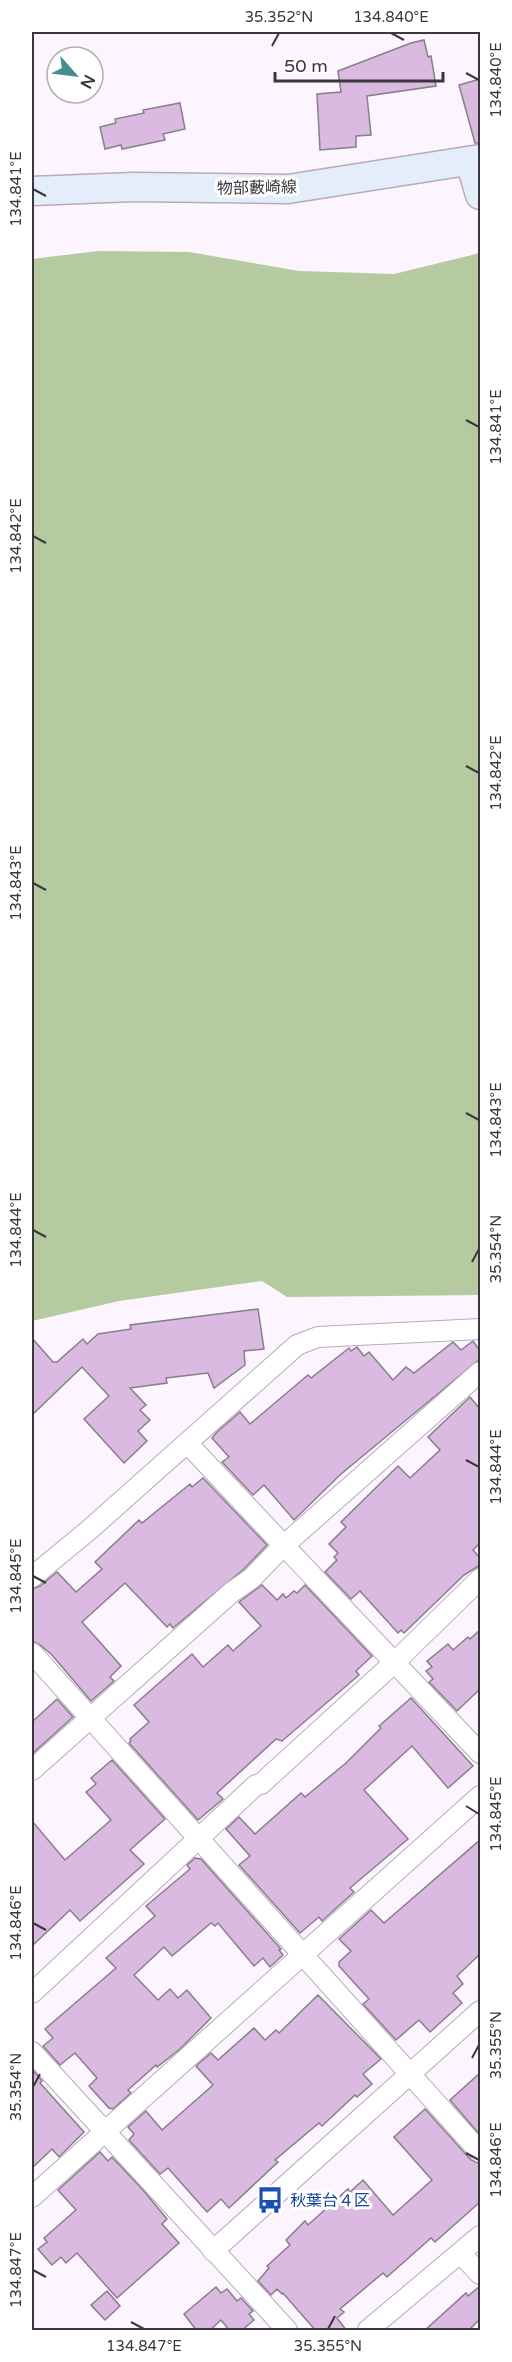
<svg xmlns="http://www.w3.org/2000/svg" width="512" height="2362" viewBox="0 0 512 2362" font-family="'Varela Round','Noto Sans JP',sans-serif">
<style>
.forest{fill:#b5ca9f}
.building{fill:#dabae0;stroke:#887e89;stroke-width:1.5}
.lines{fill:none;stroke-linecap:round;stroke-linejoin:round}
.street-casing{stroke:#b6acb8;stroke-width:22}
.secondary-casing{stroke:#b6acb8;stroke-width:31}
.street{stroke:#fff;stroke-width:20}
.secondary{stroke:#e3eefa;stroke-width:28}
.ticks{fill:none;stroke:#3b373c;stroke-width:2}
.labels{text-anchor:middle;stroke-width:6;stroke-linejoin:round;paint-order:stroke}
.street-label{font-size:16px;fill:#3b373c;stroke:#fff}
.transit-label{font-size:16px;fill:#164399;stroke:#fff;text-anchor:start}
.neatline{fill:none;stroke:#3b373c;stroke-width:2}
.ticks-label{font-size:15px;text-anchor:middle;fill:#3b373c}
</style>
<rect width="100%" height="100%" fill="#fcf4fe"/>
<path class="forest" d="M98,251l91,1 110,19 95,3 86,-21v1042l-193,2 -25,-16 -143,20 -87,20v-1062z"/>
<g class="building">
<path d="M424,40l4,17 3,-1 5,30 -69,10 4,39 -15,1v11l-36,3 -3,-56 24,-2 -3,-21 73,-28z"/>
<path d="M480,79v64h-5l-16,-58z"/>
<path d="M180,103l5,26 -22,5 2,6 -43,9 -1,-4 -16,4 -5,-22 16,-4 -1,-4 29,-6 -1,-3z"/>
<path d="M258,1309l6,40 -20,2 1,14 -31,23 -6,-15 -42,5 1,5 -37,5 16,17 -6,5 10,10 -12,11 9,10 -23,22 -40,-44 25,-23 -27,-29 -50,48v-77l21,24h4l26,-23 4,5 11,-10 33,-5 -1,-4z"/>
<path d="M473,1341l7,10v8l-139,115 -47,46 -30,-35 -11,10 -31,-33 7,-5 -17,-19 5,-6 23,-20 10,12 58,-49 3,3 38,-30 2,3 6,-4 7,9 5,-4 24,28 13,-13 8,6 39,-31 8,8z"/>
<path d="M470,1397l10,12v134l-7,7 7,8v7l-16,10 -60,58 -3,-3 -3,3 -38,-42 -9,8 -26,-27 12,-12 -3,-3 4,-4 -9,-9 17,-17 -5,-5 57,-56 12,12 30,-28 -12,-13z"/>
<path d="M203,1478l64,67 -23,24 -71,59 -3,-4 -3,3 -42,-44 -43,39 39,44 -11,11 4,4 -23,20 -39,-46 -12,-10 -8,-4v-52l8,-3 17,-14 19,20 26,-23 -7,-7 44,-42 3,3 48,-39 2,3z"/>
<path d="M262,1585l15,15 6,-6 3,4 8,-7 3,2 8,-8 67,71 -16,15 3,4 -77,66 -6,-2 -59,54 6,6 -25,21 -69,-77 2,-2 -1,-2 19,-17 -15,-17 58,-51 11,13 25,-22 5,6 28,-25 -22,-24z"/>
<path d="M480,1630v59l-23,22 -28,-29 4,-3 -7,-8 6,-4 -5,-6 21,-17 5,6 15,-13 2,2z"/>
<path d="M411,1698l62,68 -25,22 -36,-42 -48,44 44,49 -58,49 4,4 -32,29 -3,-4 -19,16 -61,-68 11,-9 -24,-27 13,-12 16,17 46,-41 4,4 41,-34 35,-35 -2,-2z"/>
<path d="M57,1699l16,18 -41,37v-32z"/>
<path d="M112,1760l53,59 -35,31 14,14 -64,57 -10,-11 -38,36v-125l33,39 46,-40 -25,-28 10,-8 -5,-6z"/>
<path d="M480,1840v114l-23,22 6,8 -10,9 9,10 -32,29 -11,-12 -23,20 -33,-36 6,-5 -30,-33v-4l12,-11 -12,-12 32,-29 13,13z"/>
<path d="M195,1858l6,1 80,90 -2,1 4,5 -13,12 -7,-9 -9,8 -36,-43 -3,3 -4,-3 -39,33 -8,-9 -30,28 24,25 12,-11 8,9 9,-8 24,28 -31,31 -23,18 -1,-2 -28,25 3,3 -18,16 -4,-1 -20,-22 8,-8 -22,-25 -15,12 -17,-19 10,-8 -8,-9 71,-61 -10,-10 49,-42 -9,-10 44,-37 -3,-4z"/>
<path d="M318,1995l63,64 -18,15 9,10 -15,13 -2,-2 -33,31 -3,-3 -44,37 3,2 -49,46 -8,-9 -14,13 -39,-44 -8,6 -31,-34 5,-6 -6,-7 18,-16 16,19 51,-45 -17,-19 15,-13 7,7 36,-32 11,12 11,-10 3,3z"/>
<path d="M32,2069l10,12 -2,2 44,49 -25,25 -7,-8 -20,19z"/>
<path d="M480,2073v62l-30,-35z"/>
<path d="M425,2109l46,51 9,4v38l-45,40 -4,-4 -44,39 -4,-4 -43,36 4,3 -7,6 10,13h-31l-33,-38 -1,1 -5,-5 -6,6 -13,-14 11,-13 -2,-2 23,-21 -4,-5 19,-19 3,4 40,-36 2,3 13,-12 30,35 39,-35 -38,-43z"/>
<path d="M100,2152l8,9 4,-4 31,33 24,29 -5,5 17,19 -62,55 -40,-45 -11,10 -5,-6 -9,8 -14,-16 9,-7 -3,-4 32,-28 -18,-20z"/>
<path d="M480,2286v33l-12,12h-44l42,-38 2,3z"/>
<path d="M216,2287l5,6 6,-4 10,12 4,-3 12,13 -4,3 5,6 -13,11h-11l-9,-11 -12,11h-12l-13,-17z"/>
<path d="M107,2291l13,15 -15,14 -14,-15z"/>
</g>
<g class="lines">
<defs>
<g id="street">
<path d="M188,1444l292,309"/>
<path d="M32,1577l57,-47 208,-185 21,-8 162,-8"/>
<path d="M32,1653l448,499"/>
<path d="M32,1770l200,-178 20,-14 30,-31 198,-175"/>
<path d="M32,1993l224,-208 5,-1 135,-123 84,-82"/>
<path d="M32,2052l255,278"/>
<path d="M32,2197l448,-401"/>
<path d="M213,2251l267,-240"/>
<path d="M461,2254l19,20"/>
<path d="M368,2330l112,-94"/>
</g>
<g id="secondary">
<path d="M470,161l10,34"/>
<path d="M32,191l101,-4 155,2 192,-30"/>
</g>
</defs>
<use href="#street" class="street-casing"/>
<use href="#secondary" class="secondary-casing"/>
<use href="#street" class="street"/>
<use href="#secondary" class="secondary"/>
</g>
<path class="ticks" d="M391,33l13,7M272,46l7,-13M466,73l13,7M33,189l13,7M466,420l13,7M33,536l13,7M466,766l13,7M33,883l13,7M466,1113l13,7M33,1230l13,7M472,1262l7,-13M466,1460l13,7M33,1576l13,7M466,1806l13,8M33,1923l13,7M472,2058l7,-13M33,2087l7,-13M466,2153l13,7M33,2270l13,7M131,2322l13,7M328,2329l7,-13"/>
<defs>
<symbol id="bus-bare" viewBox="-9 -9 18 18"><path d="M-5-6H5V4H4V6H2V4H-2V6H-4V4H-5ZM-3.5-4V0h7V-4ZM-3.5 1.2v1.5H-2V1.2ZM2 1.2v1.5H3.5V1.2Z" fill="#1a4fb4" stroke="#fff" stroke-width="2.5" paint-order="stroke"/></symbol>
</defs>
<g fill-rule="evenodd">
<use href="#bus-bare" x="251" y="2181" width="38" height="38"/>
</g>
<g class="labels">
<g class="street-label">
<text transform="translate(257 187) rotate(-1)" y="6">物部藪崎線</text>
</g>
<g class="transit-label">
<text x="290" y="2206">秋葉台４区</text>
</g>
</g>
<rect width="512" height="2362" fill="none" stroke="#ffffff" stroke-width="66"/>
<g transform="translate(75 75) rotate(118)"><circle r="28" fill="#ffffff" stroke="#b1afb1" stroke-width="1.5"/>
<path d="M0-4.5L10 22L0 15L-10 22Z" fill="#458d91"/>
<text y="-9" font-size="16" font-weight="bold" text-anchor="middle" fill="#3b373c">N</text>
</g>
<path d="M275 72v9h168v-9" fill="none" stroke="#3b373c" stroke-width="3"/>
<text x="284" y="72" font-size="18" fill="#3b373c" stroke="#ffffff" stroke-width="4.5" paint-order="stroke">50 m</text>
<rect x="33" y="33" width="446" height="2296" class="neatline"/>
<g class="ticks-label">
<text x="279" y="22">35.352°N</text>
<text x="391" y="22">134.840°E</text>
<text transform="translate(496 80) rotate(-90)" y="5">134.840°E</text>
<text transform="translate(16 189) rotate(-90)" y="5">134.841°E</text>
<text transform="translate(496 427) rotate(-90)" y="5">134.841°E</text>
<text transform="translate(16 536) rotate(-90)" y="5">134.842°E</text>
<text transform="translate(496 773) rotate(-90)" y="5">134.842°E</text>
<text transform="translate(16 883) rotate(-90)" y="5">134.843°E</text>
<text transform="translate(496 1120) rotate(-90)" y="5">134.843°E</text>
<text transform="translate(16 1230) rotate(-90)" y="5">134.844°E</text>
<text transform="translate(496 1249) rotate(-90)" y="5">35.354°N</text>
<text transform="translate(496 1467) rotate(-90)" y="5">134.844°E</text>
<text transform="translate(16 1576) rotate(-90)" y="5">134.845°E</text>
<text transform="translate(496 1814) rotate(-90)" y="5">134.845°E</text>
<text transform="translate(16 1923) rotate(-90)" y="5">134.846°E</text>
<text transform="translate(496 2045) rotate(-90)" y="5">35.355°N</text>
<text transform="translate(16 2087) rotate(-90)" y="5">35.354°N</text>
<text transform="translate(496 2160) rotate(-90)" y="5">134.846°E</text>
<text transform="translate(16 2270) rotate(-90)" y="5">134.847°E</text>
<text x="144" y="2351">134.847°E</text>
<text x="328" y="2351">35.355°N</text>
</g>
</svg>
